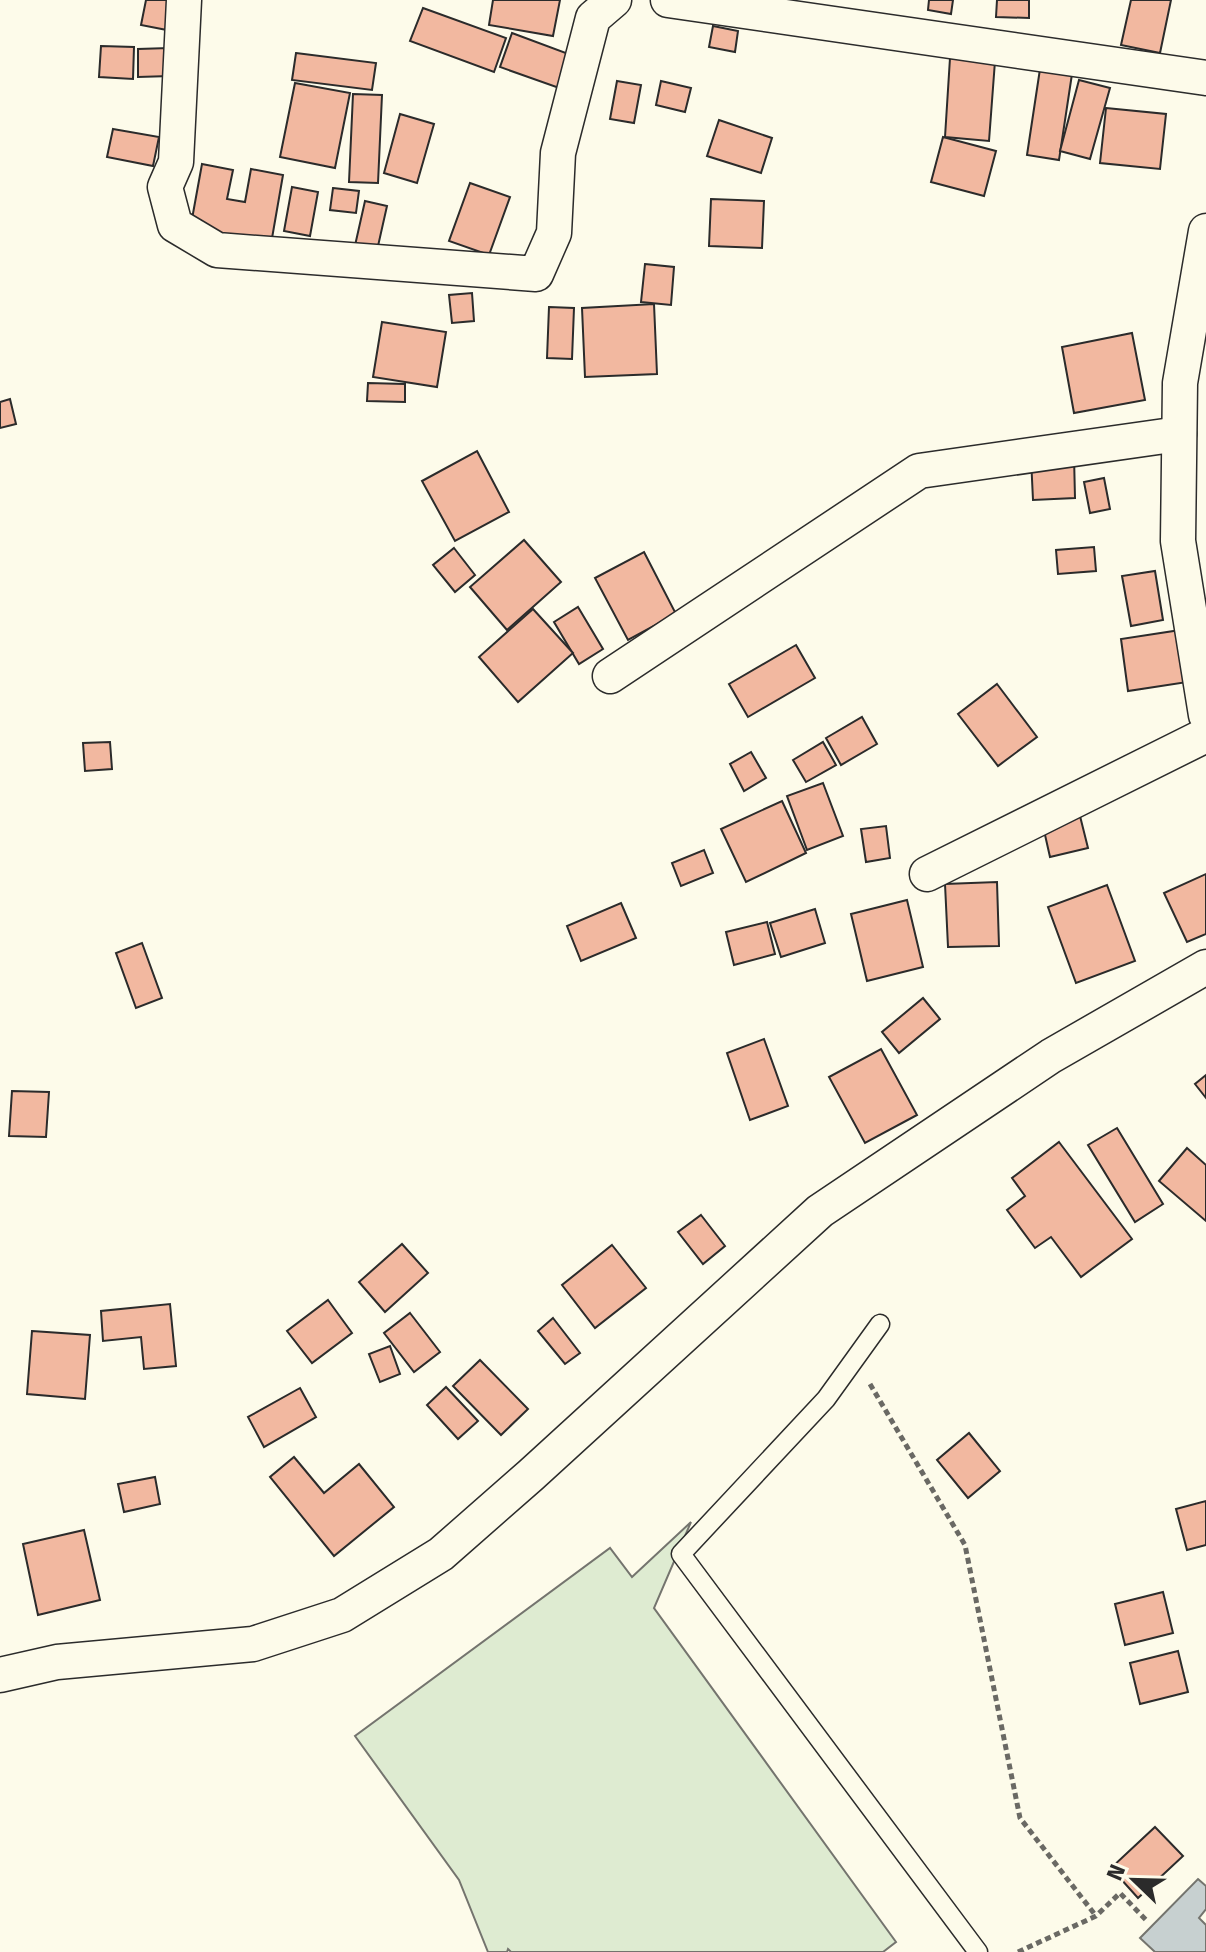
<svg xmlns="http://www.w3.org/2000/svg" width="1206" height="1952" viewBox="0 0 1206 1952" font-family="'Fira Sans',sans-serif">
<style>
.green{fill:#deebd1;stroke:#74746e;stroke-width:2}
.water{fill:#c7d0d0;stroke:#74746e;stroke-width:2}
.building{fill:#f2b8a0;stroke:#2b2b2b;stroke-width:2}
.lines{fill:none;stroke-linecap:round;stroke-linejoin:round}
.lane-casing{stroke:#2b2b2b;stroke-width:21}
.street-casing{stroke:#2b2b2b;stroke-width:37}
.path{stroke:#6a6964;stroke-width:5;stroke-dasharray:6 4;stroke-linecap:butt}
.lane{stroke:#fdfbea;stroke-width:18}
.street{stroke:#fdfbea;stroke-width:34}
</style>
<rect width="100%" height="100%" fill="#fdfbea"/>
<path class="green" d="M691,1522l-37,86 242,334 -13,10h-372l-3,-3 -1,3h-19l-29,-72 -104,-144 255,-188 22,29z"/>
<path class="water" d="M1198,1879l8,7v23l-7,9 7,7v27h-51l-15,-14z"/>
<g class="building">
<path d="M146,0h32l-6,31 -31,-6z"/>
<path d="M493,0h67l-7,36 -64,-11z"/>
<path d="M929,0h24l-2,14 -23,-4z"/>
<path d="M997,0h32v18l-33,-1z"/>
<path d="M1131,0h40l-11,53 -39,-8z"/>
<path d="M423,8l83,30 -12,34 -84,-31z"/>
<path d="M713,26l25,5 -3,21 -26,-5z"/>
<path d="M512,33l62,23 -12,33 -62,-22z"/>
<path d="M101,46l33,1 -1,32 -34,-2z"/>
<path d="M169,48l1,28 -32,1v-28z"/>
<path d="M296,53l80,10 -4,27 -80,-10z"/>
<path d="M950,58l45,3 -6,80 -44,-4z"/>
<path d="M1040,69l32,5 -13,86 -32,-5z"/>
<path d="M1079,80l31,8 -20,71 -30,-8z"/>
<path d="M617,81l24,4 -7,38 -24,-4z"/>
<path d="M661,81l30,7 -6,24 -29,-7z"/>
<path d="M295,83l55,10 -15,75 -55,-11z"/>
<path d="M353,94l29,1 -4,88 -29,-1z"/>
<path d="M1106,108l60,6 -6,55 -60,-6z"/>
<path d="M400,114l34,10 -17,59 -33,-10z"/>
<path d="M719,120l53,18 -11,35 -54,-17z"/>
<path d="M113,129l46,8 -6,29 -46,-9z"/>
<path d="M943,137l53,14 -12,45 -53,-14z"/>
<path d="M202,164l31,6 -6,29 18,3 6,-33 32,6 -12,69 -81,-14z"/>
<path d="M470,183l40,14 -21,58 -40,-14z"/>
<path d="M292,187l26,5 -8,44 -26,-5z"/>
<path d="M333,188l26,3 -3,22 -26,-3z"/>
<path d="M711,199l53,2 -2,47 -53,-2z"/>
<path d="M365,201l22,5 -11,49 -22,-5z"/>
<path d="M645,264l29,3 -3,38 -30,-3z"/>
<path d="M472,293l2,28 -22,2 -3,-28z"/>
<path d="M654,304l3,70 -72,3 -3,-69z"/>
<path d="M549,307l25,1 -2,51 -25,-1z"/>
<path d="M382,322l64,10 -9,55 -64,-10z"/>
<path d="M1132,333l13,67 -71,13 -12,-66z"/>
<path d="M368,383l37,1v18l-38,-1z"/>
<path d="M10,399l6,25 -16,4v-26z"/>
<path d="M477,451l32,61 -54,29 -33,-60z"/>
<path d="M1074,456l1,42 -42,2 -2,-42z"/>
<path d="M1104,478l6,31 -20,4 -6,-31z"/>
<path d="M524,540l37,42 -54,48 -37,-43z"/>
<path d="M1094,547l2,24 -38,3 -2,-24z"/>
<path d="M454,548l21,27 -20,17 -22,-27z"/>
<path d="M644,552l32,62 -48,26 -33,-62z"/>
<path d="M1155,571l8,49 -32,6 -9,-50z"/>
<path d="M578,607l25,42 -24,15 -25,-42z"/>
<path d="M533,609l40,44 -55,49 -39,-45z"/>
<path d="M1187,629l7,52 -66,10 -7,-52z"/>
<path d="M796,645l19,33 -67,39 -19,-33z"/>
<path d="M997,684l40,53 -39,29 -40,-52z"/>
<path d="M862,717l15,27 -36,21 -15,-27z"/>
<path d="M110,742l2,27 -27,2 -2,-28z"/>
<path d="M823,742l13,23 -30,17 -13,-22z"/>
<path d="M751,752l15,26 -22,13 -14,-27z"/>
<path d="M823,783l20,53 -36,14 -20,-54z"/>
<path d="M782,801l24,52 -60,29 -25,-53z"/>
<path d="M1080,816l8,32 -38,9 -7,-31z"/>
<path d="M886,826l4,32 -24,4 -5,-33z"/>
<path d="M704,850l9,23 -32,13 -9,-23z"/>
<path d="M1206,874v60l-19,8 -23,-49z"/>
<path d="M997,882l2,64 -51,1 -3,-63z"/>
<path d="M1107,885l28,76 -59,22 -28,-76z"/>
<path d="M907,900l16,67 -56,14 -16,-67z"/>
<path d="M621,903l15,35 -55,23 -14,-35z"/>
<path d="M815,909l10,34 -44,14 -11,-34z"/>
<path d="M767,922l8,32 -41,11 -8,-33z"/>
<path d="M142,943l20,55 -26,10 -20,-55z"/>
<path d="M923,998l17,21 -41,34 -17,-21z"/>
<path d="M764,1039l24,67 -38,14 -23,-67z"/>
<path d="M881,1049l36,66 -52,28 -36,-66z"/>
<path d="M1206,1075v23l-11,-14z"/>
<path d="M12,1091l37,1 -3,45 -37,-1z"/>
<path d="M1117,1128l46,76 -28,18 -47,-77z"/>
<path d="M1059,1142l73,97 -51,38 -30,-40 -16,11 -28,-38 18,-14 -13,-18z"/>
<path d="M1187,1148l19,17v56l-47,-40z"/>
<path d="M701,1215l24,31 -22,18 -25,-32z"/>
<path d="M402,1244l26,29 -43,39 -26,-30z"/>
<path d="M612,1245l34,43 -51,40 -33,-43z"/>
<path d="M328,1300l24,33 -40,30 -25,-32z"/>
<path d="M170,1304l6,62 -32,3 -3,-32 -38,4 -2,-30z"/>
<path d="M410,1313l30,39 -26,20 -30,-39z"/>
<path d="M553,1318l27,35 -15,11 -27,-33z"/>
<path d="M32,1331l58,4 -5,64 -58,-5z"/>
<path d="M390,1346l10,28 -20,8 -11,-28z"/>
<path d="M480,1360l48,49 -27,26 -48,-49z"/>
<path d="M446,1387l32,34 -20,18 -31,-34z"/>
<path d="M300,1388l16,29 -52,30 -16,-30z"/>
<path d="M969,1433l31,38 -32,27 -31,-38z"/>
<path d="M294,1457l30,36 35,-29 35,43 -60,49 -64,-79z"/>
<path d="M155,1477l5,27 -36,8 -6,-28z"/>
<path d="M1206,1501v44l-19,5 -11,-41z"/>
<path d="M84,1530l16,70 -62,15 -15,-71z"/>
<path d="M1163,1592l10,41 -48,12 -10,-41z"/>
<path d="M1178,1651l10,41 -48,12 -10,-41z"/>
<path d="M1155,1827l28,29 -45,42 -27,-30z"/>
</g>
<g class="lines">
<defs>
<path id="lane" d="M880,1324l-54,75 -145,155 297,398"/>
<g id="street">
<path d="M184,0l-8,162 -11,25 10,38 42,25 319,24 18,-41 4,-80 35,-135 21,-18"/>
<path d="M668,0l538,78"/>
<path d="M1206,231l-26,152 -2,158 28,174"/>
<path d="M610,676l309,-205 260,-37"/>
<path d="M927,874l279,-139"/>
<path d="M0,1675l57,-13 196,-18 89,-29 99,-61 90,-79 289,-264 231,-155 155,-89"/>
</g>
</defs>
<use href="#lane" class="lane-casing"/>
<use href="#street" class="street-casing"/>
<g class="path">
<path d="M870,1384l95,161 55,273 76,98"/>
<path d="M1018,1952l78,-36 24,-23 26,27"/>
</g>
<use href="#lane" class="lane"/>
<use href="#street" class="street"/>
</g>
<g transform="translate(1134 1880) rotate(293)" stroke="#fdfbea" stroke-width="6" paint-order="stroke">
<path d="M0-6L14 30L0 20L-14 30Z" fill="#2b2b2b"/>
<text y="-12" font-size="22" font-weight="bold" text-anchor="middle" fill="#2b2b2b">N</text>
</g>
</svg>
